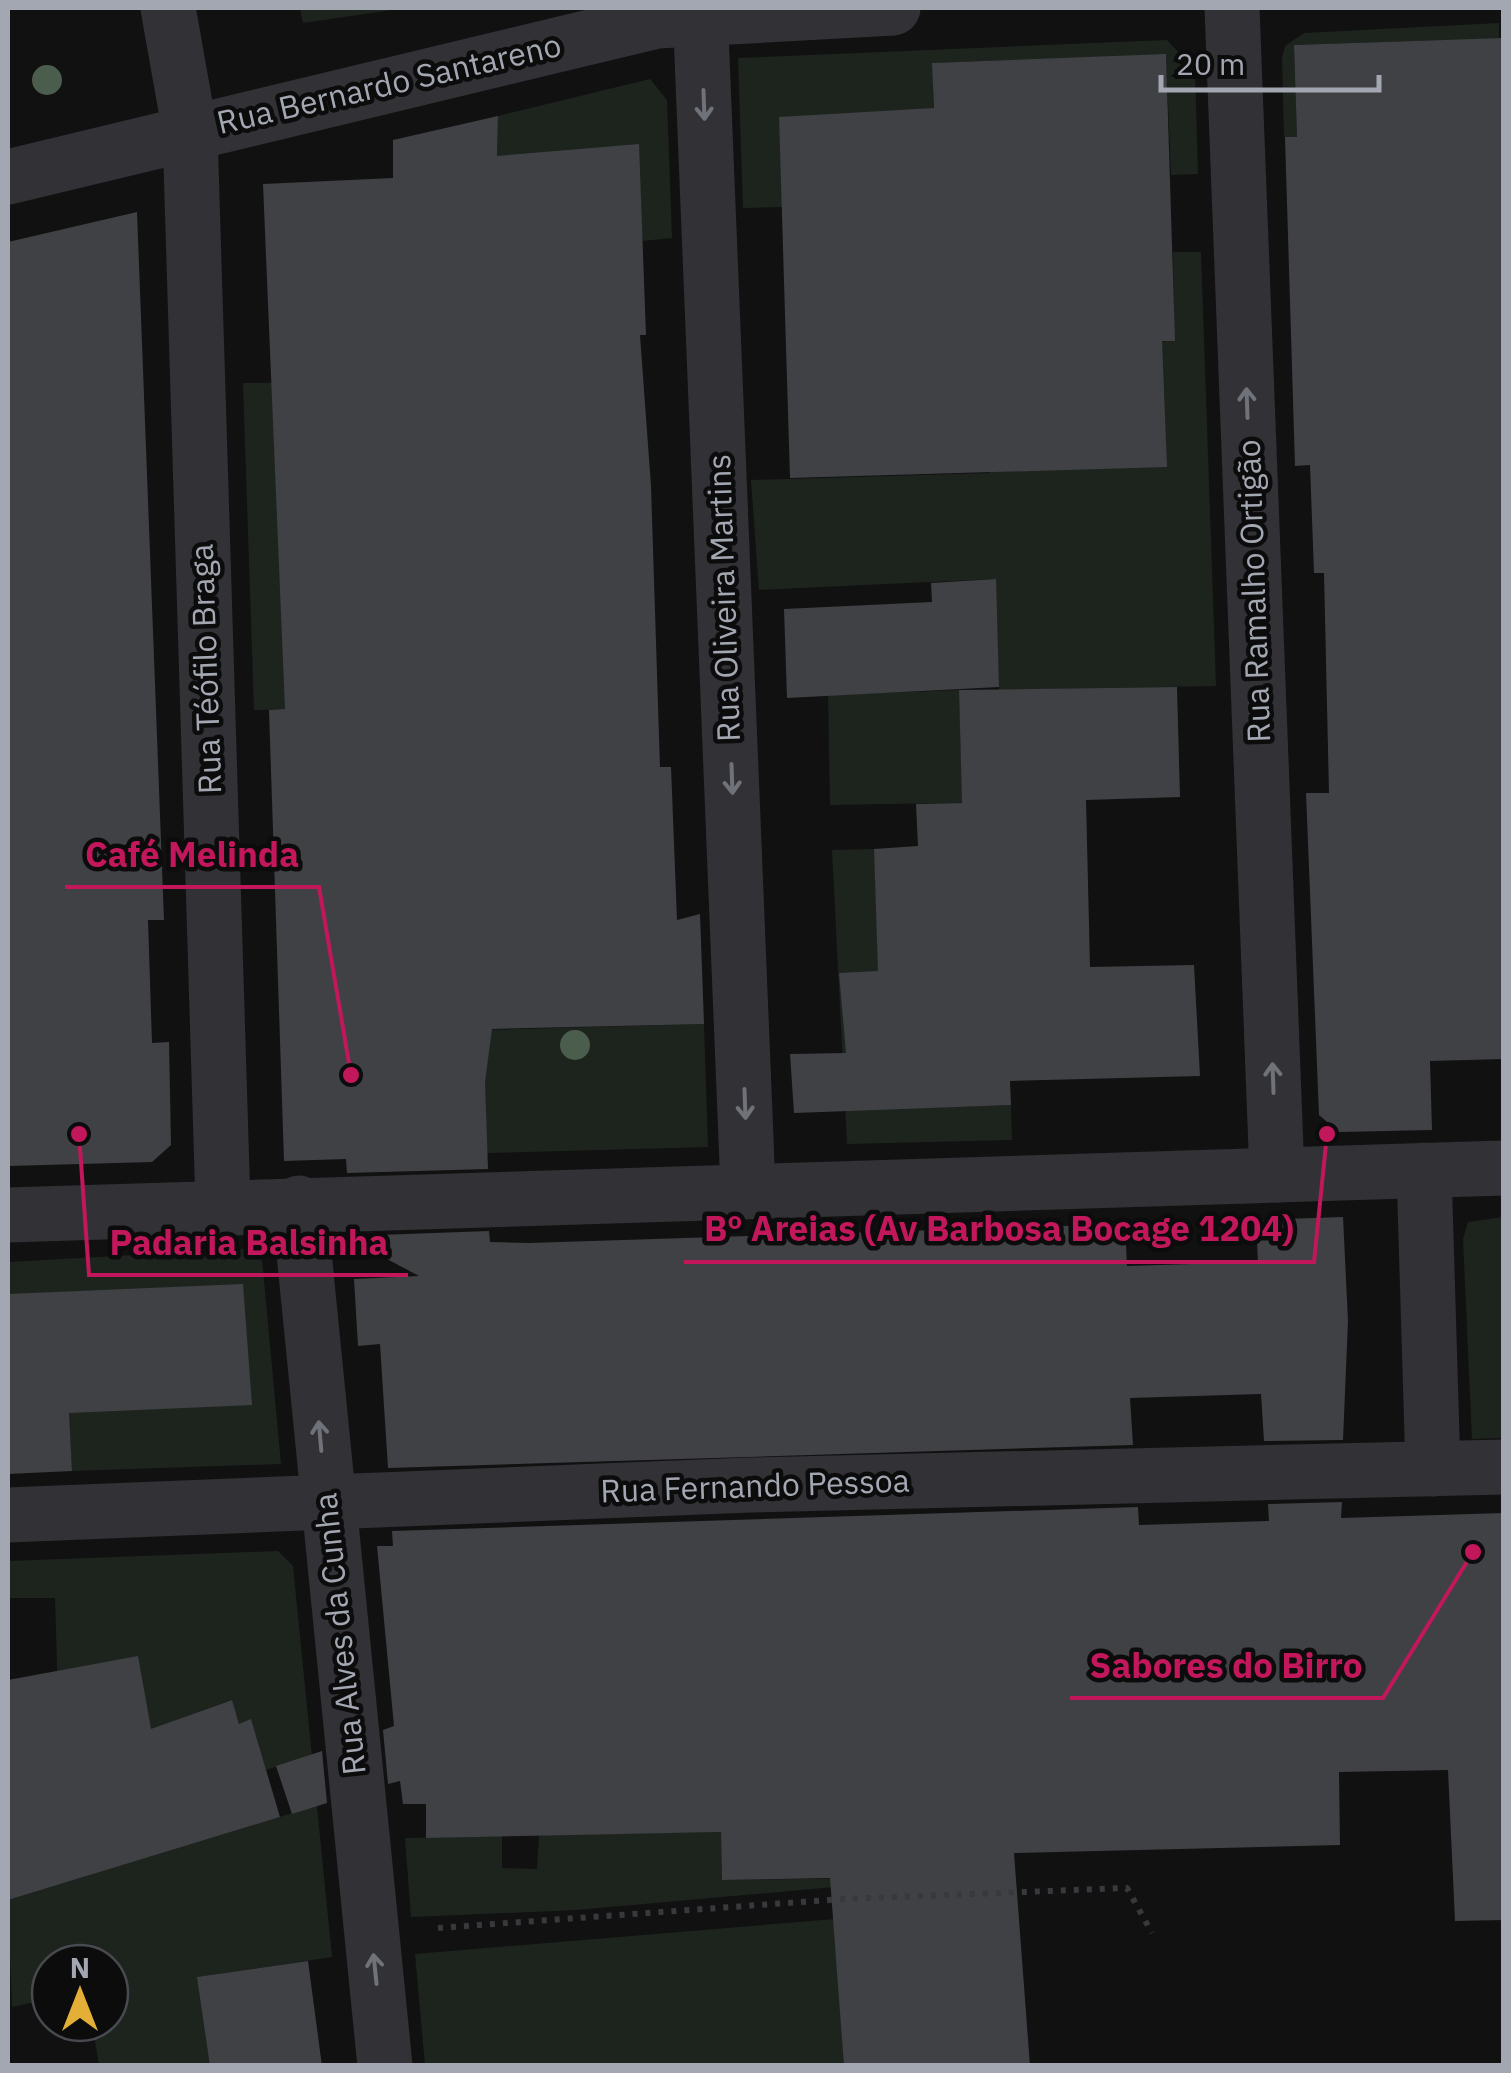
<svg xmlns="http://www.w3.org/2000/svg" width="1511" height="2073" viewBox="0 0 1511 2073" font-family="'IBM Plex Sans',sans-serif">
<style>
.green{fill:#1d241e}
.building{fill:#404145}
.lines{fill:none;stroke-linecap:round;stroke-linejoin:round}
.path{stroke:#38393d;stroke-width:6;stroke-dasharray:5 8;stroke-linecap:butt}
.street{stroke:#323236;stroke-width:55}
.tree{fill:#4b5d4d}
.oneway{stroke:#70727a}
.labels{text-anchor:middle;stroke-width:9;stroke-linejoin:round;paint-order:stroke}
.street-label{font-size:32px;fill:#a3a7b2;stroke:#0c0c0d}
.leader{fill:none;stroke:#c2185b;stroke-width:4}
.callout-dot{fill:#c2185b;stroke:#0c0c0d;stroke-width:4}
.callout-label{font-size:35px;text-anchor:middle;font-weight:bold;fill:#c2185b;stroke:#0c0c0d;stroke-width:9;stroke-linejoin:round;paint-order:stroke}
</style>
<rect width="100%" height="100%" fill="#111112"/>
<g class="green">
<path d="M300,8h105l-102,15z"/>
<path d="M1499,23l1,70 -54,-53 -152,5 3,92h-13l-2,-79 3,-12 19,-13z"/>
<path d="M1167,40l28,30 3,104 -27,1 -5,-120 -233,8 1,60 -151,84 -40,1 -5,-150z"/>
<path d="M650,79l17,21 5,138 -30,3 -145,-84 1,-41z"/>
<path d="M1173,252h28l15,434 -217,4 -4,-111 -236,11 -8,-110 239,-7 -1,-40 40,-88 145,-4z"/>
<path d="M344,382l-24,327 -66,1 -11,-327z"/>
<path d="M959,690l3,101 38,11 -170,3 -2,-110z"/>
<path d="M874,849l4,94 111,-4 -113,170 135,-4 1,35 -165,4 -15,-294z"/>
<path d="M704,1024l4,123 -221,6 -4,-123z"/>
<path d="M1503,1217v221l-31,1 -9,-200 5,-17z"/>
<path d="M261,1248l20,216 -209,7 -3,-49 -60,2 -1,-162z"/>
<path d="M278,1551l15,15 39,391 -134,20 12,88h-111l-7,-42h18v-60h-60v36l-38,8 -4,-107 288,-88 -6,-50 -24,8 -15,-50 -12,4 -8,-24 -60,22 21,72 -184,41v-57l19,-1 32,-46 -4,-133h-47v-37z"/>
<path d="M721,1832l1,48 148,-2 -2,6 -292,26 -165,7 -6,-79 97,-2v32l35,1 2,-34z"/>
<path d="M835,1919l9,146h-419l-10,-111z"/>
</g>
<g class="building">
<path d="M1504,38v1021l-74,2 2,69 -93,2 -20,-17 -13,-322h23l-5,-220h-10l-4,-108 -15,1 -10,-329h12l-3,-92z"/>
<path d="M1166,54l9,287h-13l5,126 -377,11 -11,-361 155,-9 -2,-45z"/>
<path d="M498,116l-1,40 142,-12 7,191h-6l11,151 9,281h11l6,153 23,-6 4,110 -212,5 -7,53 3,87 -141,4 -1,-14 -62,2 -15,-451 16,-1 -22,-525 130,-6v-38z"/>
<path d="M137,212l27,708h-16l4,123 17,-1 2,103 -19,17 -144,4v-924z"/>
<path d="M996,579l3,108 -212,11 -3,-89 148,-7 -1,-19z"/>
<path d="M1177,687l3,110 -94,3 4,167 104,-2 6,111 -190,5 1,24 -217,8 -4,-59 56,-1 -7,-80 39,-2 -4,-122 44,-3 -2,-42 46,-1 -3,-113z"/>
<path d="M1343,1217l5,104 -5,119 -79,1 -3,-47 -131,4 3,47 -745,23 -8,-124 -22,2 -4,-67 65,-3 -68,-36v-4l138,-5 1,11 39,1 596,-19 2,42 131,-4 -2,-42z"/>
<path d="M243,1284l9,121 -183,8 3,58 -64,3v-180z"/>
<path d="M1342,1502l-1,16 163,-5v407l-49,1 -7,-151 -109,2 1,73 -326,8 16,213h-186l-14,-188 -108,2 -1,-48 -295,6v-34h-23l-3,-23 -12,3 -5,-54 11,-4 -17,-180h16l-1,-15 746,-24 1,18 130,-4 -1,-17z"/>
<path d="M138,1656l13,73 81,-29 7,24 12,-5 29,98 -272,83v-220z"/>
<path d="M322,1751l5,52 -35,11 -16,-48z"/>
<path d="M308,1961l14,105h-112l-13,-89z"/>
</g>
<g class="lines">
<path class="path" d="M438,1928l405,-29 284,-11 25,45"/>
<g class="street">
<path d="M168,8l22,124 33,1073"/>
<path d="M700,8l48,1180"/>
<path d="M1232,8l45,1167"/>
<path d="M8,177l649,-156 236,-13"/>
<path d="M1424,1170l9,299"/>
<path d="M299,1203l86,863"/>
<path d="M8,1215l1496,-47"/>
<path d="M8,1515l742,-30 754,-18"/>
</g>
</g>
<g class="tree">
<circle cx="47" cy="80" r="15"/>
<circle cx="575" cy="1045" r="15"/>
</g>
<defs><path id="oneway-shaft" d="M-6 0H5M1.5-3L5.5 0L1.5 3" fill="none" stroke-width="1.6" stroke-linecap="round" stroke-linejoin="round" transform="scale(2.5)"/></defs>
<g class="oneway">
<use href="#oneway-shaft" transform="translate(704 105) rotate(88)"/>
<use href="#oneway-shaft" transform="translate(1247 403) rotate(-92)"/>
<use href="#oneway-shaft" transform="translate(732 779) rotate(88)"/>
<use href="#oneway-shaft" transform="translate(1273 1078) rotate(-92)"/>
<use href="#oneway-shaft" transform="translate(745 1104) rotate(88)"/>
<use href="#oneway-shaft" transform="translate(320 1436) rotate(-95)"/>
<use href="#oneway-shaft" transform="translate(375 1969) rotate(-96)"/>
</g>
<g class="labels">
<g class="street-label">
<text transform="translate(389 84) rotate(-13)" y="11">Rua Bernardo Santareno</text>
<text transform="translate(1254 591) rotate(-92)" y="11">Rua Ramalho Ortigão</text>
<text transform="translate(724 598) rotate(-92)" y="11">Rua Oliveira Martins</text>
<text transform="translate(206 669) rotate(-92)" y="11">Rua Téófilo Braga</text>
<text transform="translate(755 1486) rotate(-2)" y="11">Rua Fernando Pessoa</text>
<text transform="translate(340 1634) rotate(-96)" y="11">Rua Alves da Cunha</text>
</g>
</g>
<path class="leader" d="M351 1075L319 887H65M1327 1134L1314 1262H684M79 1134L89 1275H408M1473 1552L1383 1698H1070"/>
<g class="callout-dot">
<circle cx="351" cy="1075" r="10"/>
<circle cx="1327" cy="1134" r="10"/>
<circle cx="79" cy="1134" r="10"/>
<circle cx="1473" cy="1552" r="10"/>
</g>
<g class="callout-label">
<text x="192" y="867">Café Melinda</text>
<text x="999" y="1241">Bº Areias (Av Barbosa Bocage 1204)</text>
<text x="249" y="1255">Padaria Balsinha</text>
<text x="1226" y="1678">Sabores do Birro</text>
</g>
<rect width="1511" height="2073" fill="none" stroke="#a3a7b2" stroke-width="20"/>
<g transform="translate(80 1993)"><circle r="48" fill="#0c0c0d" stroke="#484a4f" stroke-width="2.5"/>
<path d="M0-8L18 38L0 25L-18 38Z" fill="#e4af37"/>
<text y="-15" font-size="28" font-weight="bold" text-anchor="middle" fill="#a3a7b2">N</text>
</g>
<path d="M1161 75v15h218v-15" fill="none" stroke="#a3a7b2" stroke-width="5"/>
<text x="1176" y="75" font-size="30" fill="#a3a7b2" stroke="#0c0c0d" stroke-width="8" paint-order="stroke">20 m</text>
</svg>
